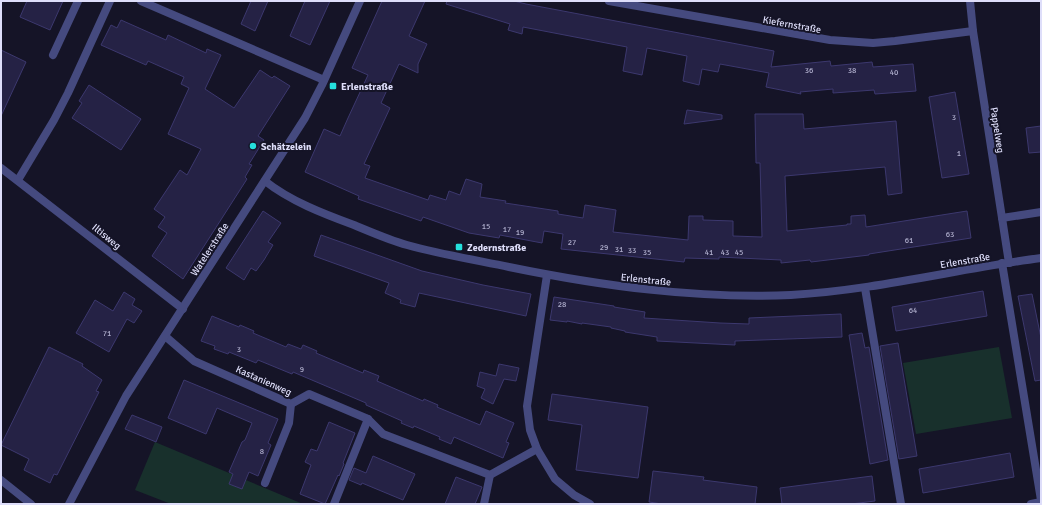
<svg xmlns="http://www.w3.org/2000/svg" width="1042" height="505" viewBox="0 0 1042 505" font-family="Signika,sans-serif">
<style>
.green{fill:#18302c}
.building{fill:#252245;stroke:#3c386e}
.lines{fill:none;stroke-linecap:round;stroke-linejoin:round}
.lane{stroke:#454a7f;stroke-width:8}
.street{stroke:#454a7f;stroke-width:8}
.poi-dot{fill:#25e0dd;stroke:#151427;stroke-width:1.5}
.labels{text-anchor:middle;stroke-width:4;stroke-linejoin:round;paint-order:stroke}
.number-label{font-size:8px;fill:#b0afcd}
.street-label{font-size:10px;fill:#dedefa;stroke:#151427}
.poi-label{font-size:10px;font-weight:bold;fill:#dedefa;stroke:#151427;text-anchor:start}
</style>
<rect width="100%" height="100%" fill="#151427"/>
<g class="green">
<path d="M999,347l13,71 -96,16 -13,-71z"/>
<path d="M155,442l148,62h-132l-36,-14z"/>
</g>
<g class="building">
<path d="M27,1h36l-13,29 -30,-13z"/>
<path d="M251,1h17l-13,30 -14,-7z"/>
<path d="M305,1h25l-20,44 -20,-9z"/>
<path d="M382,1h43l-16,35 18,8 -9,20v9l-19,-9 -18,39 9,5 -26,56 6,2 -5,12 63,22 2,-5 16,5 3,-9 11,4 6,-16 16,5 -2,13 26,4 -1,2 53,8v3l25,4 2,-13 31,5 -3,22 75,8 1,-24h14v4l30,1v15l29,1 -2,-74h-4l-1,-49h48l1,15 92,-8 6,72 -14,2 -3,-28 -100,9 2,55 60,-6v-1h4v-8l14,-1 1,12 101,-16 4,27 -102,16v1l-58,7 -1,-2 -29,3v-3l-62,-3v2l-34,-1 -1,4 -123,-13 2,-15 -19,-3 -2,12 -42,-8 -1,3 -30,-5 -46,-16 -2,4 -63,-22 1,-3 -54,-24 19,-43 16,7 8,-18 20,-43 -16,-7z"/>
<path d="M447,1h67l12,3 248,47 -3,16 59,-6 1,5 41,-4 1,5 40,-3 3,27 -41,3 -1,-4 -41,3v-4l-33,3 1,2 -35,-7 3,-14 -49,-9 -2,8 -16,-3 -3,16 -16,-4 4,-25 -40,-8 -5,27 -19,-4 4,-24 -104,-20 -1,7 -14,-4 2,-6 -64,-20z"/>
<path d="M121,20l45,20 2,-5 38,18 1,-4 14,6 -16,34 29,19 26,-38 12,8 2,-2 16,10 -32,50 6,4 -15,24 3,1 -7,12 2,2 -64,100 -31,-23 15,-23 -9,-6 7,-10 -11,-8 26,-39 7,5 14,-26 -33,-15 21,-46 -8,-4 3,-7 -36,-16 -2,4 -45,-20 10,-20 6,3z"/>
<path d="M1,50l25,12 -25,54z"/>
<path d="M89,85l52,34 -20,31 -49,-32 10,-15 -3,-2z"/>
<path d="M955,92l14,82 -27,4 -13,-81z"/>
<path d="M687,110l35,5v4l-38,5z"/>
<path d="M1041,126v26l-12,1 -3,-25z"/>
<path d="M263,211l18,12 -13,19 5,3 -9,15 -8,11 -5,-3 -7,12 -18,-12z"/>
<path d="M321,235l101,36 61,14 48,9 -5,22 -107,-23 -4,14 -15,-4 1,-3 -16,-7 4,-10 -75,-27z"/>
<path d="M983,291l4,25 -91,15 -4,-24z"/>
<path d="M124,292l11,7 -3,6 10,6 -8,12 -7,-4 -18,33 -33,-19 19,-33 18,11z"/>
<path d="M1032,294l9,44v42l-6,1 -17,-85z"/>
<path d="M554,297l60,9v1l31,5 -1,6 76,5 29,1v-6l92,-4 1,23 -107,4v4l-78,-4v-4l-32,-5v-1l-14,-3v-1l-29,-4v1l-15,-3v1l-17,-2z"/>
<path d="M212,316l27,11 1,-2 14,6 -1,2 33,14 2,-3 13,5 2,-4 14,6 -1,2 14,6 33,14 1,-3 15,6 -2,5 46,20 1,-2 14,6 -1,2 43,18 6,-14 28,12 -8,19 3,1 -6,15 -49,-21 -3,7 -12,-5 1,-2 -26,-11 -1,2 -12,-5 1,-2 -36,-16v-2l-73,-31 -1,2 -34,-14 -2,3 -27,-11 -1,2 -14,-5 1,-3 -14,-5z"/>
<path d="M862,333l3,15 4,-1 19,113 -18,4 -21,-129z"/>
<path d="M898,343l19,113 -18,3 -19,-113z"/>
<path d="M49,347l34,17 -1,2 20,14 -6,11 3,1 -42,83 -3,-1 -4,9 -26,-13 5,-11 -28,-14z"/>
<path d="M499,364l20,4 -3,13 -12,-2 -11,25 -12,-6 4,-9 -8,-3 3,-14 16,4z"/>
<path d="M184,380l94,39 -10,24 3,2 -13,31 -9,-4 -7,17 -13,-5 4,-10 -4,-2 13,-30 3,-2 7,-17 -35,-15 -11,26 -38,-16z"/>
<path d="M552,394l96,13 -10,71 -62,-8 6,-45 -34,-5z"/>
<path d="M132,415l30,12 -6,15 -31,-13z"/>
<path d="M329,422l26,11 -12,30 1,1 -5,12 -1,-1 -13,29 -25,-10 11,-29 -6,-3 6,-13 6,2z"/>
<path d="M1010,453l4,24 -91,16 -4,-24z"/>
<path d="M373,456l42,18 -12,26 -41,-17 -1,2 -12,-5 5,-12 12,5z"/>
<path d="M653,471l51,6 -1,3 54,7 -2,17h-93l-13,-2z"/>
<path d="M872,476l3,25 -24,3h-69l-2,-16z"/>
<path d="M456,477l26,10 -7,17h-30z"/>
</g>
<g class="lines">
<g class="lane">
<path d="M53,55l25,-54"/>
<path d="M18,180l36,-60 14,-27 42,-92"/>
<path d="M1002,263l39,237"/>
<path d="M865,288l36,216"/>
</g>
<g class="street">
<path d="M141,1l183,79"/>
<path d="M609,1l221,39 43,3 22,-2 78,-10"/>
<path d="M970,1l3,30 36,232"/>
<path d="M1,168l182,141"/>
<path d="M265,181c25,20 59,33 89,44 17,7 35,15 53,20 33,9 68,15 102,22 93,19 187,32 282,28 85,-5 166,-26 250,-37"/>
<path d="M1002,218l39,-6"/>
<path d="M547,275l-20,131 3,24 7,19 18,30 19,16 16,9"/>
<path d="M165,336l29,25 97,43 18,-10 59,25 15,15 107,41 47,-26"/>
<path d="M1,480l30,24"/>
<path d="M265,483l24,-60 2,-19"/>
<path d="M69,504l57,-108 179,-278 17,-33 38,-84"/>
<path d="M334,504l34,-85"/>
<path d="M484,504l6,-29"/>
<path d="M1031,504l10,-2"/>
</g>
</g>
<g class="poi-dot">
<rect x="329" y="82" width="8" height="8" rx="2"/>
<circle cx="253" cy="146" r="4"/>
<rect x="455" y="243" width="8" height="8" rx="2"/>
</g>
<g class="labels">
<g class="number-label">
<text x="809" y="73">36</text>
<text x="852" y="73">38</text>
<text x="894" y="75">40</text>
<text x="954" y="120">3</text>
<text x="959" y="156">1</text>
<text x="486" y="229">15</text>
<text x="507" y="232">17</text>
<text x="520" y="235">19</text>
<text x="950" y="237">63</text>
<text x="909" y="243">61</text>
<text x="572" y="245">27</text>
<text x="604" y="250">29</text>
<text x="619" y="252">31</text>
<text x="632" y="253">33</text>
<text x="647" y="255">35</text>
<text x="709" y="255">41</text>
<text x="725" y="255">43</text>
<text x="739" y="255">45</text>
<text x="562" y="307">28</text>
<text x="913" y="313">64</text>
<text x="107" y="336">71</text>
<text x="239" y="352">3</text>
<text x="302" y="372">9</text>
<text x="262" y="454">8</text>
</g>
<g class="street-label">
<text transform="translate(792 24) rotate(10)" y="4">Kiefernstraße</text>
<text transform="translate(998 130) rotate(81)" y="4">Pappelweg</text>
<text transform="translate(107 236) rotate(39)" y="4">Iltisweg</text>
<text transform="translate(209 249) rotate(-57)" y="4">Watelerstraße</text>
<text transform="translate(965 260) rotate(-10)" y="4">Erlenstraße</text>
<text transform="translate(646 279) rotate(6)" y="4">Erlenstraße</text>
<text transform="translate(264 380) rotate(24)" y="4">Kastanienweg</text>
</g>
<g class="poi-label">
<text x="341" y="90">Erlenstraße</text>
<text x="261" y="150">Schätzelein</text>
<text x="467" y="251">Zedernstraße</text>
</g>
</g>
<rect width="1042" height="505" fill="none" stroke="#dedefa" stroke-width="4"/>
</svg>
